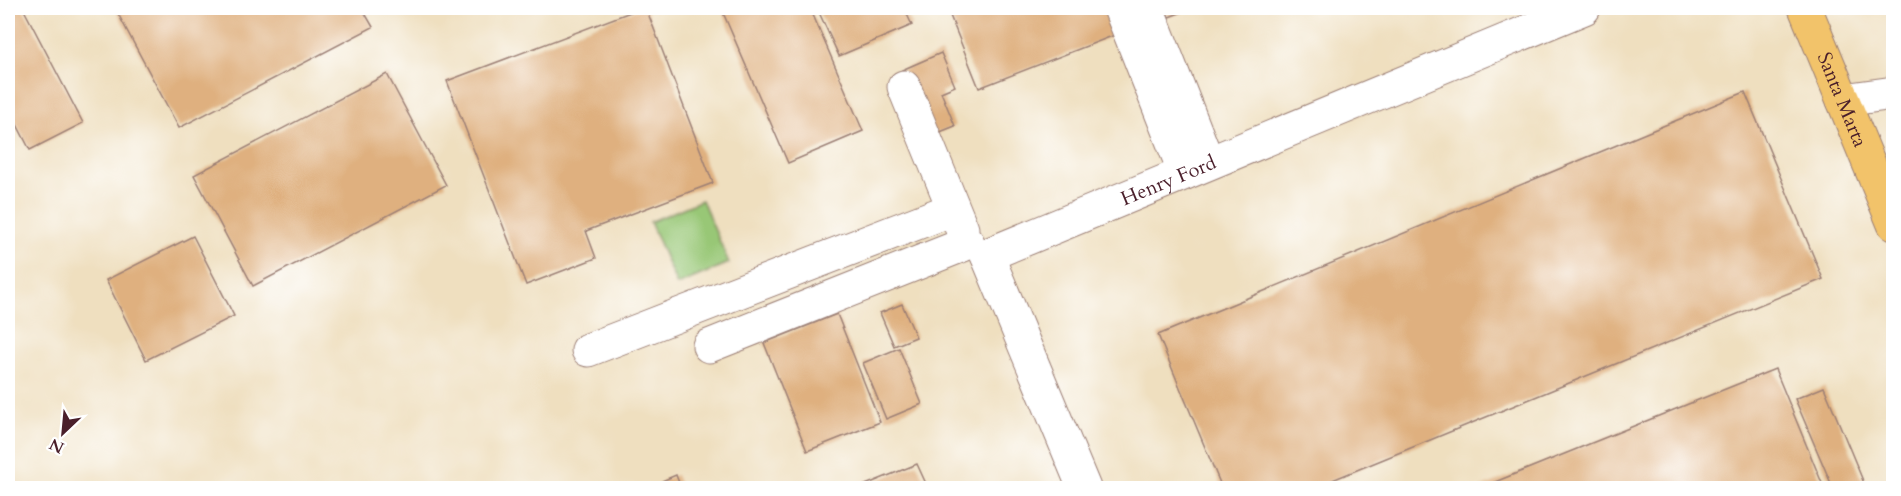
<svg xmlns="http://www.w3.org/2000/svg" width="1901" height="496" viewBox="0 0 1901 496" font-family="Cardo,serif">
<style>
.green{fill:#98c776;stroke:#717350;stroke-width:1.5}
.building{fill:#dfb07f}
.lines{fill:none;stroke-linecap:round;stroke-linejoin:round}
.minor-casing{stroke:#9c7f75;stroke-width:35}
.major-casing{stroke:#9c7f75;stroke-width:35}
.minor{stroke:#fff;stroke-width:33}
.major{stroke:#f2c36a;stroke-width:33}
.labels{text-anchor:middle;stroke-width:4.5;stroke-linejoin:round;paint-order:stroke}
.street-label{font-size:20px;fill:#4a1f2b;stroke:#fff}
</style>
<rect width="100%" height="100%" fill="#fff"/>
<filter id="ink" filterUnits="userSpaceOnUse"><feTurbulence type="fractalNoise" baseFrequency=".0167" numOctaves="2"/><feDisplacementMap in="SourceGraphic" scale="12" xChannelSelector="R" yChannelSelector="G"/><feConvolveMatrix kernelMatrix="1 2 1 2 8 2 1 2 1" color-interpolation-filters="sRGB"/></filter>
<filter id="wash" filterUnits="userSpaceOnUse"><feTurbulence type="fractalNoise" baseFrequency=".008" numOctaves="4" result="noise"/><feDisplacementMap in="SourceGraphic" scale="24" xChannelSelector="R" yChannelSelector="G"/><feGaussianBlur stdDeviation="1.35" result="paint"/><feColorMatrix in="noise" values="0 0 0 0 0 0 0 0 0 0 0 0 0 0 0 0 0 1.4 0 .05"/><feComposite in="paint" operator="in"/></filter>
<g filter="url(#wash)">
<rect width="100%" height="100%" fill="#efdfbf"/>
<path class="green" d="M702,200l27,63 -52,22 -27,-63z"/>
<g id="blocks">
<g class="building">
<path d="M8,8h15l60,115 -53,27 -22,-43z"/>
<path d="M115,8h247l11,19 -194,101z"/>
<path d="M641,8h5l67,175 -127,48 10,27 -70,27 -79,-204z"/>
<path d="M721,8h89l53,123 -75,32z"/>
<path d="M817,8h87l8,17 -73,31z"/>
<path d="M947,8h163l10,25 -141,55z"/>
<path d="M1165,8h28l-24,9z"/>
<path d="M941,53l14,33 -14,6 14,34 -25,10 -28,-66z"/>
<path d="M387,74l59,111 -193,101 -59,-111z"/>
<path d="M1745,92l78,187 -510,209h-91l-64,-153z"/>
<path d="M193,236l41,80 -88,44 -40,-80z"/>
<path d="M902,304l14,33 -22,9 -14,-33z"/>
<path d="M837,314l43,108 -73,29 -43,-108z"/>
<path d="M899,348l23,56 -36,15 -23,-56z"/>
<path d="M1775,369l49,119h-344z"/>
<path d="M1824,387l42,101h-33l-38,-89z"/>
<path d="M917,464l11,24h-70z"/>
<path d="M676,475l5,13h-16l-3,-7z"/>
</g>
</g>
</g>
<g filter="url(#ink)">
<use href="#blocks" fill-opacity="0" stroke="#9c7f75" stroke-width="1.5"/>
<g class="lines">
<defs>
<g id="minor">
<path d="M1120,8l65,165"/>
<path d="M1147,8l61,155"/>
<path d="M904,87l58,142"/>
<path d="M1843,100l51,-7"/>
<path id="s1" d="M987,255l597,-247"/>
<path d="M987,255l97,233"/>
<path d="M709,346l259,-103"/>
<path d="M588,350l365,-141"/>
</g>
<g id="major">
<path id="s2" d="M1805,8l89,216"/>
</g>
</defs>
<use href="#minor" class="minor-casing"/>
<use href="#major" class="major-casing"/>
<use href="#minor" class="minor"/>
<use href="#major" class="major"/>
</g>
</g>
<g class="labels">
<g class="street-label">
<text dy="7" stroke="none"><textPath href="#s2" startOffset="99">Santa Marta</textPath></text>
<text dy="7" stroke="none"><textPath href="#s1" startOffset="196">Henry Ford</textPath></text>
</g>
</g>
<rect width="1901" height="496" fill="none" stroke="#fff" stroke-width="30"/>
<g transform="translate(63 433) rotate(206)" stroke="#ffffff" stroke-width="4.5" paint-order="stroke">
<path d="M0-4.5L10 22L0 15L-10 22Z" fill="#4a1f2b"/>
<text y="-9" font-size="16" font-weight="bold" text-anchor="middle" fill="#4a1f2b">N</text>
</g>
</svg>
